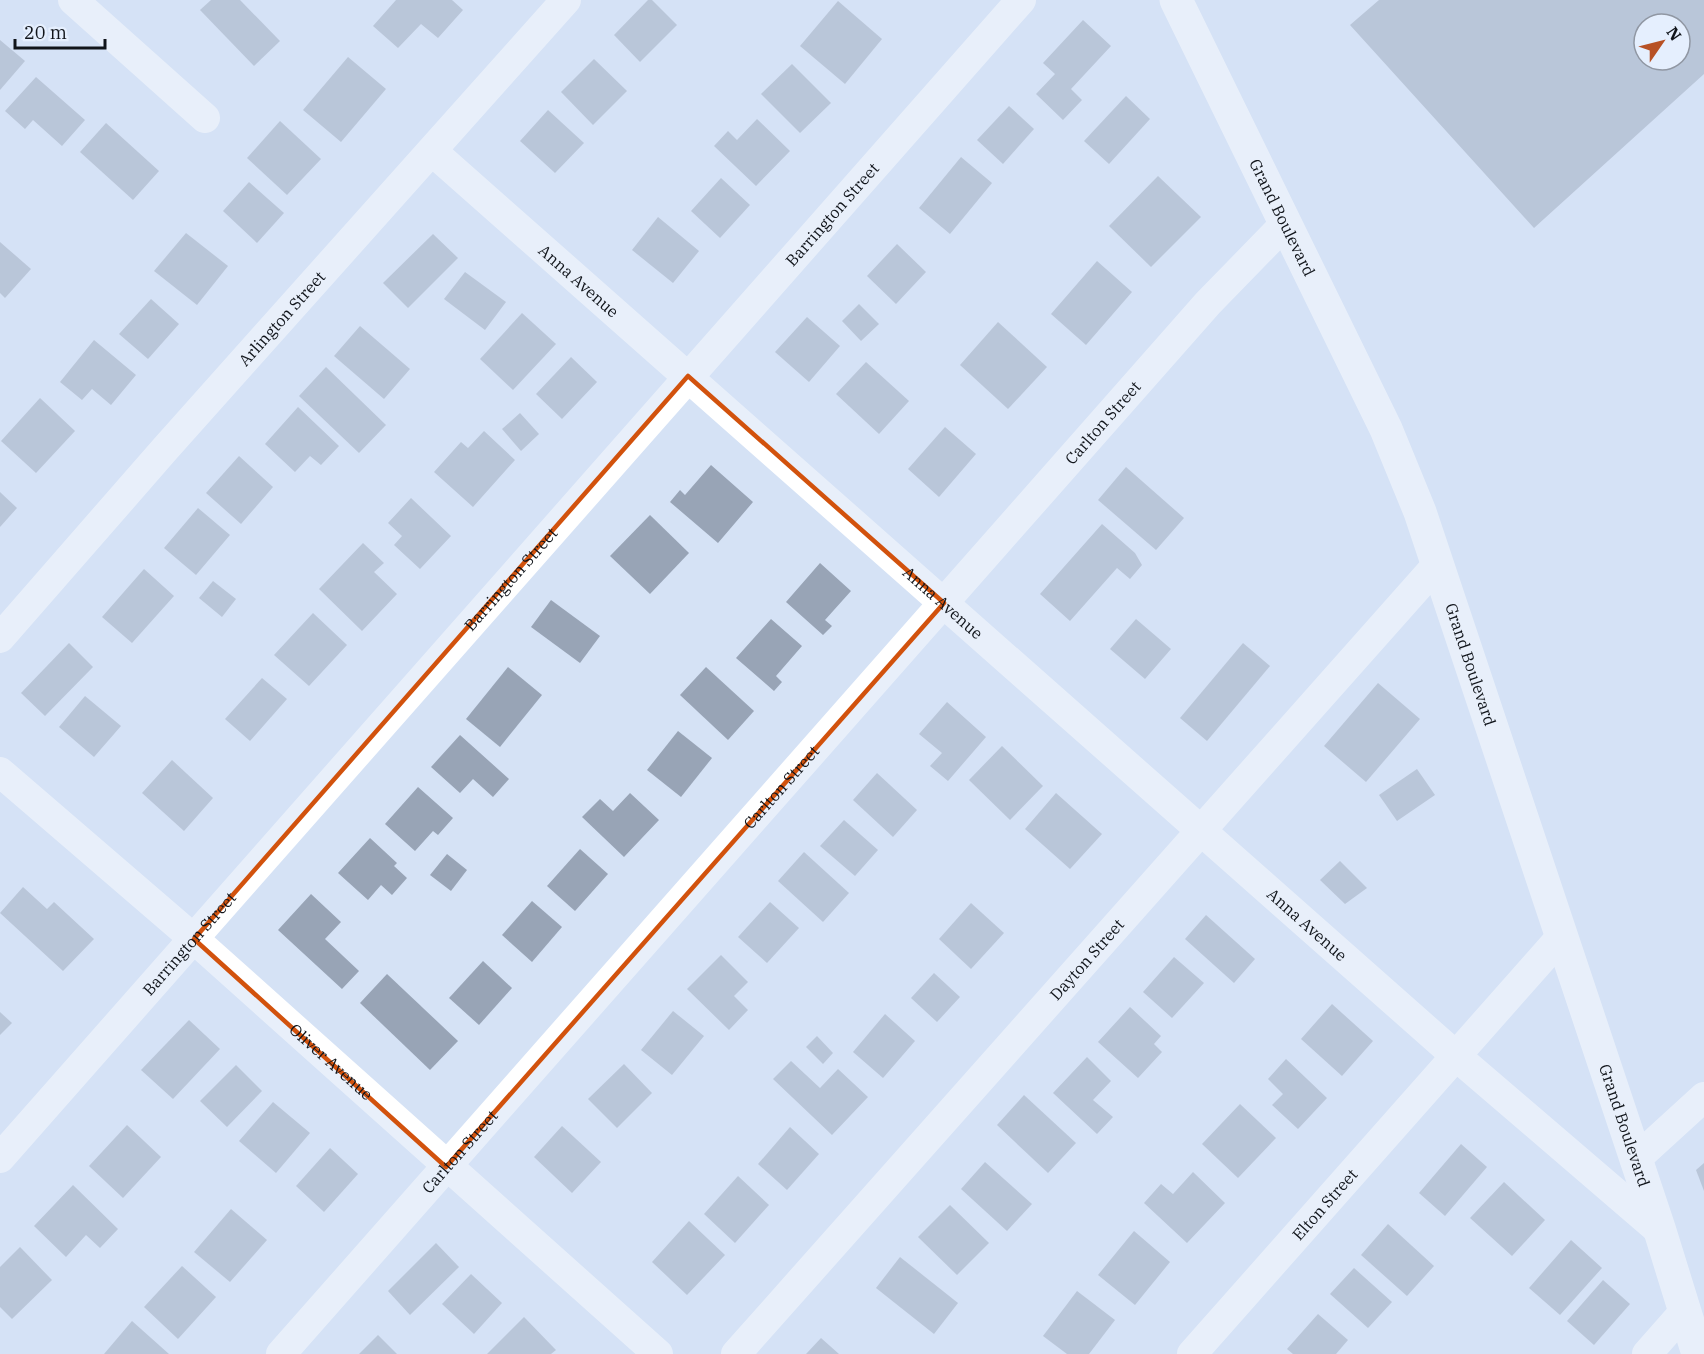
<svg xmlns="http://www.w3.org/2000/svg" width="1704" height="1354" viewBox="0 0 1704 1354" font-family="'IBM Plex Serif',serif">
<style>
.building{fill:#98a4b6;fill-rule:evenodd}
.lines{fill:none;stroke-linecap:round;stroke-linejoin:round}
.street{stroke:#fff;stroke-width:30}
.secondary{stroke:#fff;stroke-width:33}
.marked{fill:none;stroke:#d2520d;stroke-width:4.5;stroke-linejoin:round}
.labels{text-anchor:middle;stroke-width:5;stroke-linejoin:round;paint-order:stroke}
.street-label{font-size:16px;fill:#10141a;stroke:#e5effe}
</style>
<rect width="100%" height="100%" fill="#d5e2f5"/>
<g class="building">
<path d="M211,0h29l40,41 -26,25 -54,-56z"/>
<path d="M396,0h56l11,10 -25,28 -17,-14 -23,24 -25,-22z"/>
<path d="M648,0h4l25,25 -37,37 -26,-27z"/>
<path d="M1379,0h325v74l-170,154 -184,-203zM1644,24h36v36h-36z"/>
<path d="M838,1l44,38 -37,45 -45,-38z"/>
<path d="M1083,20l28,26 -40,43 11,11 -19,20 -27,-26 19,-20 -12,-11z"/>
<path d="M0,40l25,21 -25,29z"/>
<path d="M348,57l38,32 -45,53 -38,-32z"/>
<path d="M594,59l33,32 -34,34 -32,-33z"/>
<path d="M792,64l39,39 -31,30 -39,-39z"/>
<path d="M36,77l49,43 -23,26 -29,-26 -8,9 -20,-18z"/>
<path d="M1126,96l24,23 -41,45 -25,-23z"/>
<path d="M1009,106l25,23 -31,35 -26,-24z"/>
<path d="M548,110l36,33 -29,30 -35,-32z"/>
<path d="M757,119l33,32 -34,35 -42,-40 14,-15 9,9z"/>
<path d="M280,121l41,38 -34,36 -40,-37z"/>
<path d="M106,123l53,48 -26,29 -53,-48z"/>
<path d="M961,157l31,26 -42,51 -31,-26z"/>
<path d="M1158,176l43,41 -50,50 -42,-41z"/>
<path d="M721,178l29,27 -30,33 -29,-27z"/>
<path d="M249,182l35,31 -27,30 -34,-32z"/>
<path d="M658,217l41,34 -26,32 -41,-33z"/>
<path d="M186,233l42,33 -31,39 -43,-34z"/>
<path d="M433,234l25,24 -50,50 -25,-25z"/>
<path d="M0,242l31,27 -26,29 -5,-5z"/>
<path d="M897,244l29,28 -30,32 -29,-28z"/>
<path d="M1097,261l35,31 -46,53 -35,-31z"/>
<path d="M465,272l41,30 -21,28 -41,-31z"/>
<path d="M151,299l28,25 -31,35 -29,-25z"/>
<path d="M859,304l20,20 -18,17 -19,-20z"/>
<path d="M522,313l34,31 -43,46 -33,-31z"/>
<path d="M807,317l33,29 -31,36 -34,-30z"/>
<path d="M998,322l49,45 -39,42 -48,-44z"/>
<path d="M360,326l50,43 -26,30 -50,-43z"/>
<path d="M94,340l42,35 -25,30 -19,-16 -10,11 -22,-18z"/>
<path d="M571,357l26,25 -35,37 -26,-25z"/>
<path d="M866,362l43,39 -30,33 -43,-40z"/>
<path d="M326,367l60,58 -27,28 -60,-57z"/>
<path d="M40,398l35,33 -39,42 -35,-32z"/>
<path d="M298,407l41,39 -18,19 -11,-9 -15,16 -30,-28z"/>
<path d="M520,413l19,21 -18,17 -19,-22z"/>
<path d="M945,427l31,27 -37,43 -31,-28z"/>
<path d="M484,431l31,29 -42,47 -39,-35 27,-30 7,6z"/>
<path d="M239,456l34,31 -32,37 -35,-31z"/>
<path d="M711,465l42,37 -35,41 -48,-41 10,-12 5,5z"/>
<path d="M1126,467l58,51 -28,32 -58,-50z"/>
<path d="M0,492l17,16 -17,19z"/>
<path d="M411,498l40,38 -31,33 -26,-24 8,-9 -14,-13z"/>
<path d="M198,508l32,27 -34,40 -32,-27z"/>
<path d="M650,515l39,38 -39,41 -40,-38z"/>
<path d="M1102,524l33,29 7,12 -12,14 -13,-11 -47,53 -30,-27z"/>
<path d="M363,543l21,20 -10,9 23,22 -35,37 -43,-42z"/>
<path d="M820,563l31,28 -26,29 7,6 -9,9 -37,-33z"/>
<path d="M144,569l30,27 -42,47 -30,-26z"/>
<path d="M213,581l23,18 -14,18 -23,-19z"/>
<path d="M551,600l49,36 -20,27 -49,-36z"/>
<path d="M313,613l34,32 -38,41 -35,-31z"/>
<path d="M771,619l31,27 -26,30 6,6 -8,9 -38,-33z"/>
<path d="M1136,619l35,30 -26,30 -35,-30z"/>
<path d="M69,643l24,24 -48,49 -24,-23z"/>
<path d="M1243,643l27,23 -63,75 -27,-23z"/>
<path d="M508,667l34,28 -42,52 -34,-28z"/>
<path d="M706,667l48,44 -26,29 -48,-45z"/>
<path d="M262,678l25,21 -37,42 -25,-22z"/>
<path d="M1378,683l42,36 -54,63 -42,-36z"/>
<path d="M85,696l36,30 -27,31 -35,-30z"/>
<path d="M947,702l39,35 -38,44 -18,-15 12,-13 -23,-19z"/>
<path d="M678,731l34,27 -31,39 -34,-27z"/>
<path d="M460,735l49,44 -16,18 -20,-18 -13,14 -29,-26z"/>
<path d="M1002,746l41,40 -33,34 -41,-40z"/>
<path d="M172,760l41,38 -29,33 -42,-38z"/>
<path d="M1417,769l18,26 -38,26 -18,-26z"/>
<path d="M877,773l40,37 -24,27 -40,-37z"/>
<path d="M418,787l35,31 -15,17 -5,-4 -18,20 -30,-27z"/>
<path d="M630,793l29,27 -35,37 -42,-40 18,-18 13,12z"/>
<path d="M1056,793l46,41 -32,35 -45,-40z"/>
<path d="M844,820l34,30 -23,26 -35,-30z"/>
<path d="M370,838l27,25 -3,3 13,12 -15,17 -11,-10 -13,15 -30,-27z"/>
<path d="M580,849l28,25 -33,37 -28,-25z"/>
<path d="M804,852l45,41 -26,29 -45,-41z"/>
<path d="M447,854l20,16 -16,21 -21,-16z"/>
<path d="M1340,861l27,27 -22,16 -25,-24z"/>
<path d="M23,887l24,22 7,-7 40,37 -31,32 -63,-58z"/>
<path d="M311,894l30,28 -16,17 34,32 -17,18 -64,-59z"/>
<path d="M532,901l30,26 -30,35 -30,-27z"/>
<path d="M770,902l29,26 -32,35 -29,-26z"/>
<path d="M971,903l33,30 -33,36 -32,-30z"/>
<path d="M1206,915l49,44 -21,24 -49,-44z"/>
<path d="M721,955l27,27 -14,14 14,14 -19,20 -42,-41z"/>
<path d="M1174,957l30,26 -32,35 -29,-26z"/>
<path d="M483,961l29,27 -33,37 -30,-27z"/>
<path d="M934,973l26,24 -23,25 -26,-24z"/>
<path d="M387,974l71,67 -28,29 -70,-67z"/>
<path d="M1332,1004l41,37 -31,35 -41,-37z"/>
<path d="M1130,1007l31,29 -7,8 8,8 -24,26 -40,-36z"/>
<path d="M673,1011l31,25 -32,39 -31,-25z"/>
<path d="M0,1012l12,11 -12,12z"/>
<path d="M885,1014l30,27 -32,37 -30,-26z"/>
<path d="M189,1020l31,29 -47,50 -32,-29z"/>
<path d="M817,1036l16,17 -10,11 -17,-17z"/>
<path d="M1087,1057l24,24 -18,19 20,17 -16,17 -44,-41z"/>
<path d="M1286,1059l41,39 -29,31 -26,-24 11,-11 -15,-15z"/>
<path d="M791,1061l29,27 18,-19 30,28 -36,38 -59,-56z"/>
<path d="M624,1064l28,29 -35,35 -29,-29z"/>
<path d="M236,1065l26,26 -35,36 -27,-26z"/>
<path d="M1024,1095l52,48 -28,30 -51,-48z"/>
<path d="M273,1102l37,31 -34,40 -37,-32z"/>
<path d="M1240,1104l36,34 -38,40 -36,-34z"/>
<path d="M127,1125l34,32 -38,41 -34,-32z"/>
<path d="M562,1126l39,36 -29,31 -38,-36z"/>
<path d="M790,1127l29,27 -32,36 -29,-26z"/>
<path d="M1461,1144l26,23 -42,49 -26,-23z"/>
<path d="M330,1148l28,26 -34,38 -28,-26z"/>
<path d="M985,1162l47,42 -25,27 -46,-42z"/>
<path d="M1704,1163v28l-8,-21z"/>
<path d="M1193,1172l32,31 -38,40 -43,-40 17,-19 12,10z"/>
<path d="M738,1176l31,29 -34,38 -31,-29z"/>
<path d="M1504,1182l41,38 -33,36 -42,-38z"/>
<path d="M73,1185l45,44 -18,19 -14,-13 -20,22 -32,-31z"/>
<path d="M950,1205l39,38 -32,32 -39,-38z"/>
<path d="M231,1209l36,31 -37,42 -36,-30z"/>
<path d="M689,1221l36,34 -38,40 -35,-33z"/>
<path d="M1388,1224l46,42 -27,30 -46,-41z"/>
<path d="M1134,1231l36,31 -35,43 -37,-30z"/>
<path d="M1571,1240l31,28 -42,47 -31,-27z"/>
<path d="M436,1243l23,24 -49,48 -22,-24z"/>
<path d="M20,1247l32,33 -40,39 -12,-12v-40z"/>
<path d="M900,1257l58,46 -24,31 -58,-46z"/>
<path d="M182,1266l34,31 -38,42 -34,-32z"/>
<path d="M1354,1268l38,34 -24,26 -38,-34z"/>
<path d="M471,1274l31,29 -28,31 -32,-30z"/>
<path d="M1603,1280l27,24 -36,41 -27,-24z"/>
<path d="M1077,1291l38,29 -26,34h-22l-24,-18z"/>
<path d="M1318,1314l30,26 -12,14h-43l-6,-5z"/>
<path d="M524,1317l32,33 -5,4h-64z"/>
<path d="M132,1321l37,33h-65z"/>
<path d="M378,1335l19,19h-38z"/>
<path d="M821,1338l18,16h-33z"/>
</g>
<g class="lines">
<g class="street">
<path d="M73,0l132,118"/>
<path id="s1" d="M432,151l1024,905 204,175"/>
<path id="s2" d="M0,638l165,-189 401,-449"/>
<path id="s3" d="M0,772l194,167 464,415"/>
<path id="s4" d="M0,1158l1021,-1158"/>
<path d="M1635,1160l69,-63"/>
<path id="s5" d="M281,1354l927,-1051 77,-79"/>
<path id="s6" d="M736,1354l701,-789"/>
<path id="s7" d="M1192,1354l370,-418"/>
<path d="M1647,1354l37,-42"/>
</g>
<path class="secondary" id="s8" d="M1176,0l210,429 34,83 240,719 38,123"/>
</g>
<path d="M0 0H1704V1354H0ZM688,376l256,227 -498,564 -252,-228z" fill="#d5e2f5" fill-opacity=".55" fill-rule="evenodd"/>
<path class="marked" d="M688,376l256,227 -498,564 -252,-228z"/>
<g class="labels">
<g class="street-label">
<text dy="6" stroke="none"><textPath href="#s4" startOffset="1258">Barrington Street</textPath></text>
<text dy="6" stroke="none"><textPath href="#s8" startOffset="242">Grand Boulevard</textPath></text>
<text dy="6" stroke="none"><textPath href="#s1" startOffset="196">Anna Avenue</textPath></text>
<text dy="6" stroke="none"><textPath href="#s2" startOffset="426">Arlington Street</textPath></text>
<text dy="6" stroke="none"><textPath href="#s5" startOffset="1242">Carlton Street</textPath></text>
<text dy="6" stroke="none"><textPath href="#s4" startOffset="772">Barrington Street</textPath></text>
<text dy="6" stroke="none"><textPath href="#s1" startOffset="682">Anna Avenue</textPath></text>
<text dy="6" stroke="none"><textPath href="#s8" startOffset="728">Grand Boulevard</textPath></text>
<text dy="6" stroke="none"><textPath href="#s5" startOffset="756">Carlton Street</textPath></text>
<text dy="6" stroke="none"><textPath href="#s1" startOffset="1168">Anna Avenue</textPath></text>
<text dy="6" stroke="none"><textPath href="#s4" startOffset="286">Barrington Street</textPath></text>
<text dy="6" stroke="none"><textPath href="#s6" startOffset="528">Dayton Street</textPath></text>
<text dy="6" stroke="none"><textPath href="#s3" startOffset="440">Oliver Avenue</textPath></text>
<text dy="6" stroke="none"><textPath href="#s8" startOffset="1214">Grand Boulevard</textPath></text>
<text dy="6" stroke="none"><textPath href="#s5" startOffset="270">Carlton Street</textPath></text>
<text dy="6" stroke="none"><textPath href="#s7" startOffset="200">Elton Street</textPath></text>
</g>
</g>
<g transform="translate(1662 42) rotate(55)"><circle r="28" fill="#e5effe" stroke="#9097a3" stroke-width="1.5"/>
<path d="M0-4.5L10 22L0 15L-10 22Z" fill="#b75125"/>
<text y="-9" font-size="16" font-weight="bold" text-anchor="middle" fill="#10141a">N</text>
</g>
<path d="M15 39v9h90v-9" fill="none" stroke="#10141a" stroke-width="3"/>
<text x="24" y="39" font-size="18" fill="#10141a" stroke="#e5effe" stroke-width="4.5" paint-order="stroke">20 m</text>
</svg>
